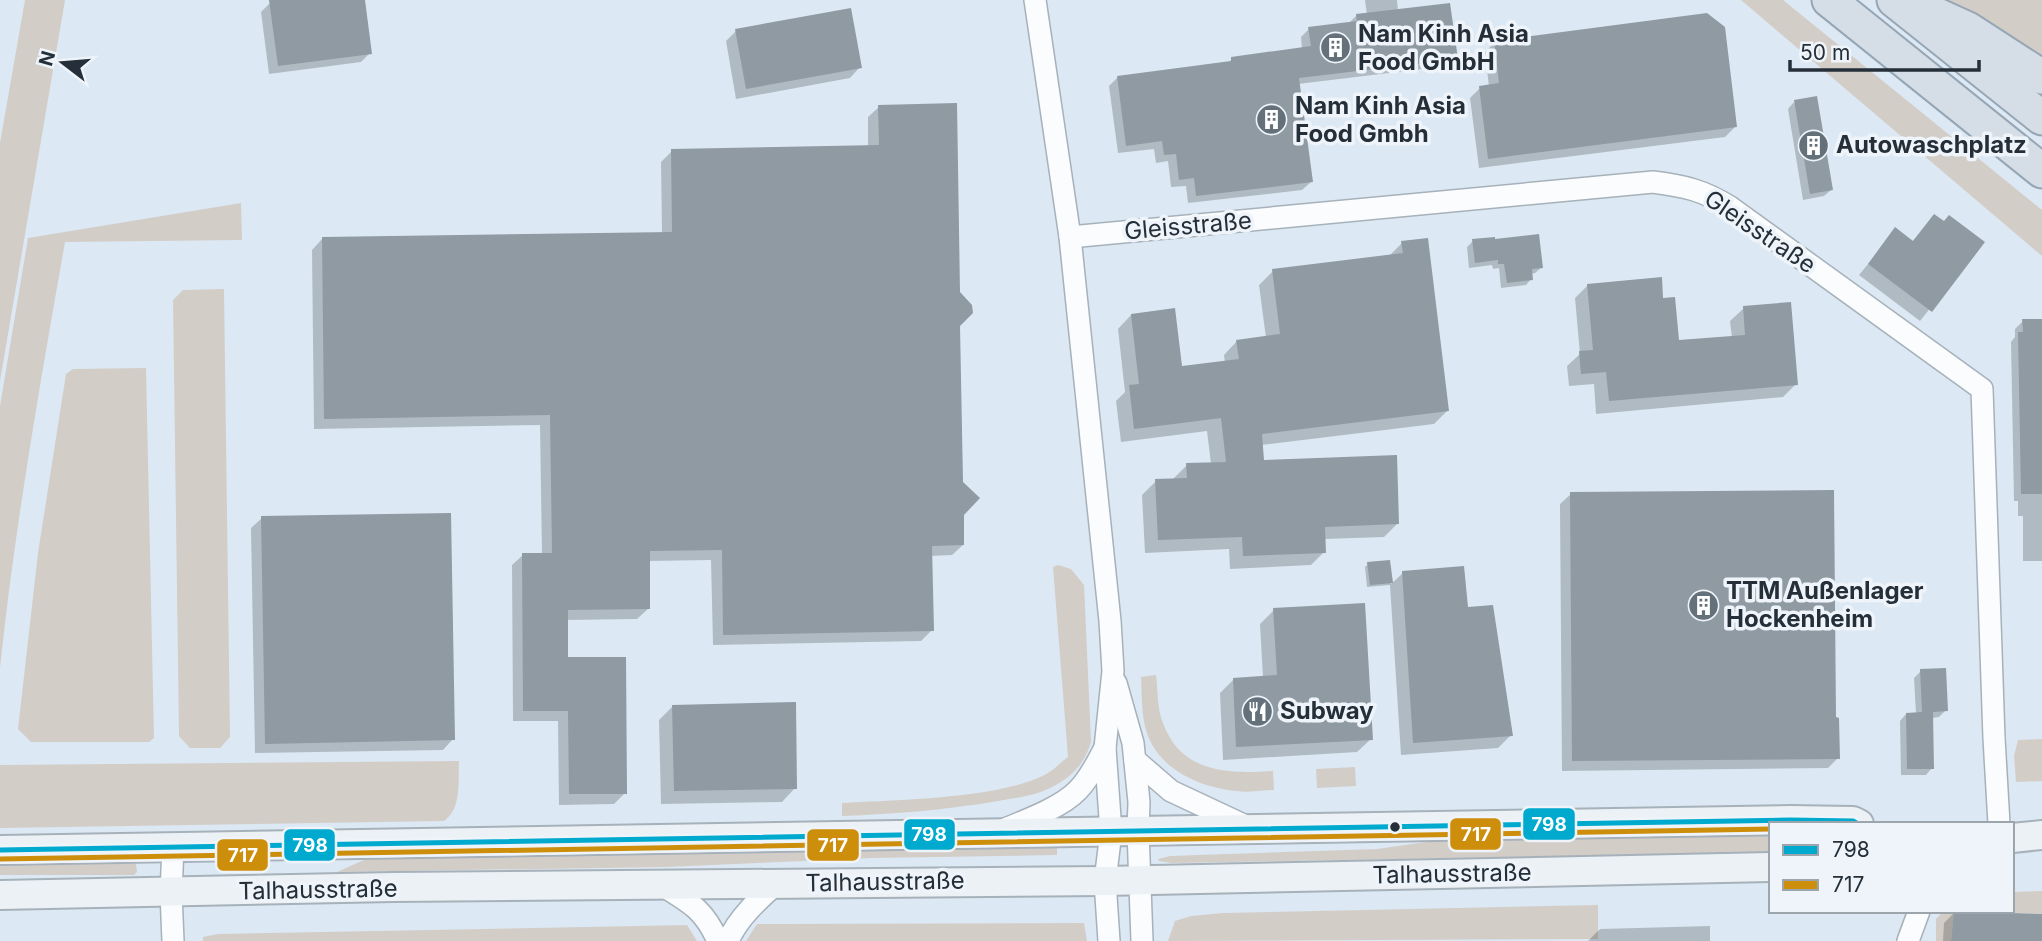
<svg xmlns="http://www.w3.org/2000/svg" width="2042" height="941" viewBox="0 0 2042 941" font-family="Inter,sans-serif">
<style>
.green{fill:#d3cdc8}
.shadow{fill:#0003}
.building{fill:#8f9aa3}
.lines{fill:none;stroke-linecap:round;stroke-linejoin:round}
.minor-casing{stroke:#a6b1ba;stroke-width:24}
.secondary-casing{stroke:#a6b1ba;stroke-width:32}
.trunk-casing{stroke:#96a6b5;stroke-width:37}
.minor{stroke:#fafcfd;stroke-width:21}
.secondary{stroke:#ecf1f5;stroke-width:28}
.trunk{stroke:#d5dee6;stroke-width:33}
.bus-1-casing{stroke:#eef4f9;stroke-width:10}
.bus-2-casing{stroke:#eef4f9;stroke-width:10}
.bus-1{stroke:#00a9ce;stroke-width:5}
.bus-2{stroke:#cd8e0b;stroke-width:5}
.bus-dot{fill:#242f39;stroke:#eef4f9;stroke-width:2.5}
.labels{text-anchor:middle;stroke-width:7;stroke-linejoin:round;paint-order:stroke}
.poi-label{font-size:24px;font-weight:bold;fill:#242f39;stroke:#eef4f9;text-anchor:start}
.street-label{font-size:24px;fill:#242f39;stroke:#eef4f9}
.line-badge{stroke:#eef4f9;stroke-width:2.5}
.badge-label{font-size:19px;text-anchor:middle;font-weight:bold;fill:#fff}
</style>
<rect width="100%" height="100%" fill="#dce9f4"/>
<g class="green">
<path d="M25,0h40l-65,381v-238z"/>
<path d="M1741,0h42l259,210v46z"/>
<path d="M1947,0h95v64z"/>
<path d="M241,203l1,37 -177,2c-25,142 -50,283 -65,426v-262l28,-168z"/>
<path d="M224,289l6,448 -10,11h-30l-11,-12 -6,-436 10,-10z"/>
<path d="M146,368l8,370 -5,4h-118l-13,-13 20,-176 28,-179 7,-5z"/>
<path d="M1058,565l13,4 13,16 7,156c-5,22 -20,37 -41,47 -16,8 -35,10 -52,13 -52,9 -104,13 -156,15v-13c52,-3 167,-4 209,-32 6,-4 11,-10 17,-14l-15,-190z"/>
<path d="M1156,675c2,15 1,34 7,48 18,50 65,51 110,48l1,19c-12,0 -26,3 -38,1 -36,-4 -74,-20 -88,-55 -7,-18 -6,-40 -7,-59z"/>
<path d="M2042,739v42l-26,1 -2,-26 4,-16z"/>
<path d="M459,761c-1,19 3,48 -15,60l-444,7v-63z"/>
<path d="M1355,767l1,19 -39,2 -1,-19z"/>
<path d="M1771,830v23l-600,10 -12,-2 -1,-2 12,-3 207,-7 98,-14z"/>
<path d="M1057,846v9l-185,3 -206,9 -329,5 38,-17z"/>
<path d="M115,861l21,3 1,8 -3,3h-134v-12z"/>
<path d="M2042,891v23l-78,-3h48v-19z"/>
<path d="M1598,905v34l-430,2 7,-20 16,-5 32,-3z"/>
<path d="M1944,911h10l-3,30h-15v-22z"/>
<path d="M1084,923l3,18h-341l11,-17z"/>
<path d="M687,925l10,16h-494v-4l15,-3z"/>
</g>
<g class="shadow">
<path d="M291,0h72l7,53 -9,9 -92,12 -8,-62 9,-9z"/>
<path d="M1365,0h32l1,11 58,47 -9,8 -149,18 13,98 -9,8 -114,13 -2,-17 -15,1 -3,-26 -12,2 -2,-14 -36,4 -9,-67 9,-9 109,-13 5,-5 70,-10 -1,-12 8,-8 39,-5 8,-8 11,-1z"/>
<path d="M736,31l124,36 -10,11 -114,21 -10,-58z"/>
<path d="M1495,42l240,85 -10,10 -246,31 -9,-70 10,-10 9,-1 -4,-35z"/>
<path d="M1794,102l37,88 -7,6 -21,4 -15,-91z"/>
<path d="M879,107l80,218 4,220 -11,10 -22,1 2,74 -11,11 -208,4 -2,-85 -63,1v48l-11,10 -71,1v39l59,134 -11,11 -55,1 -1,-84h-45l-1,-156 11,-10 19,-1 -2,-129 -226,4 -2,-179 10,-11 340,-5 -1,-72 11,-11 196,-4v-30z"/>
<path d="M1934,216l48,27 -62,78 -61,-46 37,-45 16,12z"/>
<path d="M1473,241h21l47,27 -6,5 -4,1v5l-5,6 -25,3 -2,-20 -6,1 -1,-4 -23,3 -2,-21z"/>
<path d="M1402,243l46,167 -14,14 -173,21 1,17 136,61 -14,14 -60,2v13l-13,13 -81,4 -1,-20 -84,4 -3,-58 14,-14 17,-2 14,-14 24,-1 -4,-33 -86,11 -5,-41 9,-9 -7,-63 13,-14 49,53 45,-5 -1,-8 13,-14 29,-3 -7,-53 14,-14 116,-15z"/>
<path d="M1588,285l74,15 16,42 54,-4 -2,-17 14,-13 52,76 -13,13 -187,17 -2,-30 -25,2 -2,-20 13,-12 -5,-56z"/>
<path d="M2042,320v241h-19v-45h-5v-15h-4l-3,-159 4,-5v-8l8,-8z"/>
<path d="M1571,494l263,225 4,39 -10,10 -266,3 -2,-267z"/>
<path d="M262,518l191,221 -10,11 -188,3 -4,-225z"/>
<path d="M1389,562l2,22 12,-11 63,36 45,126 -13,13 -97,7 -11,-170 -23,2 -2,-20 3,-3z"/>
<path d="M1274,610l97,129 -14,13 -134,8 -3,-67 13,-13 30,-2 -3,-54z"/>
<path d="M1921,671l25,39 -7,7 -7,1v50l-6,7h-25l-1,-54 6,-7h10l-2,-36z"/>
<path d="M673,706l122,82 -13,14 -121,2 -2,-84z"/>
<path d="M1955,912l87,4v25h-99l1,-18z"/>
<path d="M1710,926v15h-122l12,-12z"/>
</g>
<g class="building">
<path d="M269,0h96l7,54 -94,12z"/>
<path d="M1450,3l8,56 -159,19 14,104 -117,14 -2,-18 -15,2 -3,-26 -12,1 -2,-14 -36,5 -9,-70 114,-15v-4l80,-11 -3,-19 49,-6 -1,-7z"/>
<path d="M851,8l11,60 -116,21 -11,-60z"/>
<path d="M1707,13l18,14 12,100 -249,32 -9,-73 20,-3 -5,-42z"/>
<path d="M1817,96l16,94 -23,4 -16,-94z"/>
<path d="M957,103l3,189 12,13 1,8 -13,13 3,156 17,16 -16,17v30l-32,1 2,85 -211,4 -1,-85 -72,1v58l-82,1v47h58l1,137h-58l-1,-83h-45l-1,-158h30l-2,-138 -226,4 -2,-182 350,-5 -1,-83 208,-4 -1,-40z"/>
<path d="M1934,214l10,7 5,-6 36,27 -53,70 -64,-48 27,-37 18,14z"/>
<path d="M1539,234l4,34 -11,1 1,11 -26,3 -3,-19h-6v-4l-23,3 -3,-24 23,-2v2z"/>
<path d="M1428,238l21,173 -187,23 2,26 133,-5 2,69 -74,3 1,26 -83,3 -1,-19 -84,3 -3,-61 32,-1 -1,-15 40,-1 -5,-44 -87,11 -5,-44 10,-1 -8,-70 44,-6 7,58 57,-7 -3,-19 44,-6 -8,-65 131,-16 -2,-12z"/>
<path d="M1662,277l1,21 12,-1 4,43 66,-5 -2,-29 48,-4 7,83 -189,16 -3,-29 -25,2 -2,-23 14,-1 -6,-66z"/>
<path d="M2022,319h20v175h-21l-3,-162h5z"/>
<path d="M1834,490l2,227 3,1 1,41 -268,2 -2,-269z"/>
<path d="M451,513l4,227 -190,4 -4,-228z"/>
<path d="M1390,560l3,23 -23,2 -3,-23z"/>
<path d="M1464,566l4,41 25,-2 20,131 -100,7 -11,-172z"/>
<path d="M1365,603l8,137 -137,7 -3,-69 44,-3 -4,-67z"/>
<path d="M1946,668l2,43 -15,1 1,57h-27l-1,-56 16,-1 -2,-43z"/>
<path d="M796,702l1,87 -123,2 -2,-86z"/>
<path d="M1954,911l88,3v27h-91z"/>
</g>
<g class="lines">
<defs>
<g id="minor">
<path d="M1035,0l35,237 40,384 3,50 -8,77 6,84 -6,49 4,60"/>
<path d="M1070,237l583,-55c31,4 50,8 77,25l252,182 12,349 5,86"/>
<path d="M1116,683l17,60 6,59 -1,29 4,110"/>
<path d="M1135,760l36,31 79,37"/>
<path d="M1005,829c22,-9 57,-22 73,-39 12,-12 19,-28 27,-42"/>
<path d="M663,886c29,18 41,24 55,55"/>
<path d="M173,941l-2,-48 2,-46"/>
<path d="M728,941c10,-23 30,-41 49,-58"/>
<path d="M1908,941l11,-30"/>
</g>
<g id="secondary">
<path d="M2012,838l30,-3"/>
<path d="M0,850l1790,-30 63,1 6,3"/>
<path d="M0,895l393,-8 712,-6 666,-14"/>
</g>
<g id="trunk">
<path d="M1829,0l213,171"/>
<path d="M1894,0l148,118"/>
<path d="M1926,10l42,19 74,48"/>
</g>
</defs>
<use href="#minor" class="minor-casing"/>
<use href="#secondary" class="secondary-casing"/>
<use href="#trunk" class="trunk-casing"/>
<use href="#minor" class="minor"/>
<use href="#secondary" class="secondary"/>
<use href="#trunk" class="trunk"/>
<defs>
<path id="bus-1" d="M0,850l1790,-30 63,1 5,3"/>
<path id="bus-2" d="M0,859l1771,-30"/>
</defs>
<use href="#bus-1" class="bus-1-casing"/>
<use href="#bus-2" class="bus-2-casing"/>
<use href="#bus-1" class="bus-1"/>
<use href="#bus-2" class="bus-2"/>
</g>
<defs>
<symbol id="building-disc" viewBox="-11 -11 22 22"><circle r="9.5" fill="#64707a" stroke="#eef4f9"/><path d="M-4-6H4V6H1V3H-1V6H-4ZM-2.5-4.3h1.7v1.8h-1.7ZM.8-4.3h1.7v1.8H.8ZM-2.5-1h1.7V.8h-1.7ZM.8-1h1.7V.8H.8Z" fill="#fff"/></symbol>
<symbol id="restaurant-disc" viewBox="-11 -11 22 22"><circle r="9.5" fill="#64707a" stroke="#eef4f9"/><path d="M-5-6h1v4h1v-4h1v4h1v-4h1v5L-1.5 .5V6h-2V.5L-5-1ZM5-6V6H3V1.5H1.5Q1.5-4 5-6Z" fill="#fff"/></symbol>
</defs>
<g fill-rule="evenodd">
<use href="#building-disc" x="1318" y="30" width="35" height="35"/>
<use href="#building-disc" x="1254" y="102" width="35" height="35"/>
<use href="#building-disc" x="1796" y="128" width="35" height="35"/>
<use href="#building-disc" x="1686" y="588" width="35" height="35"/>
<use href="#restaurant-disc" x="1240" y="694" width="35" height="35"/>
</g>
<circle class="bus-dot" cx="1395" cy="827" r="6"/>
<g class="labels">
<g class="poi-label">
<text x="1358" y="42">Nam Kinh Asia<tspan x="1358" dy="28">Food GmbH</tspan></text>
<text x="1295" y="114">Nam Kinh Asia<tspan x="1295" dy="28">Food Gmbh</tspan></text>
<text x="1836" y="153">Autowaschplatz</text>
<text x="1726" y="599">TTM Außenlager<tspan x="1726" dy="28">Hockenheim</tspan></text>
<text x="1280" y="719">Subway</text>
</g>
<g class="street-label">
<text transform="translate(1188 226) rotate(-5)" y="8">Gleisstraße</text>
<text transform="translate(1760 232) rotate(34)" y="8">Gleisstraße</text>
<text transform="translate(1452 874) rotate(-1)" y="8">Talhausstraße</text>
<text transform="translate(885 882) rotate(-1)" y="8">Talhausstraße</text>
<text transform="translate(318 890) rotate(-1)" y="8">Talhausstraße</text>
</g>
</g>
<g class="line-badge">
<rect x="1522" y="807" width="54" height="34" rx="7" fill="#00a9ce"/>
<rect x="1449" y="817" width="53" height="34" rx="7" fill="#cd8e0b"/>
<rect x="903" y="818" width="53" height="33" rx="7" fill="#00a9ce"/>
<rect x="283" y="828" width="53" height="34" rx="7" fill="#00a9ce"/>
<rect x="806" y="828" width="54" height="34" rx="7" fill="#cd8e0b"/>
<rect x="216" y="838" width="53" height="34" rx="7" fill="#cd8e0b"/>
</g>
<g class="badge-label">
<text x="1549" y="831">798</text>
<text x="1476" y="841">717</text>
<text x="929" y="841">798</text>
<text x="310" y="852">798</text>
<text x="833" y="852">717</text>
<text x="243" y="862">717</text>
</g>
<rect x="1769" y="822" width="245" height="91" fill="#eef4f9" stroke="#9da5ac" stroke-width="2"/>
<rect x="1783" y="845" width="35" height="10" fill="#00a9ce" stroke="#9da5ac" stroke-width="2"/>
<text x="1832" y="857" font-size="21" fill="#242f39">798</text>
<rect x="1783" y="880" width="35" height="10" fill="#cd8e0b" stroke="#9da5ac" stroke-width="2"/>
<text x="1832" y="892" font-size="21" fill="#242f39">717</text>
<g transform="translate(63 63) rotate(286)" stroke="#eef4f9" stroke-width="5" paint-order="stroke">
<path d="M0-5L12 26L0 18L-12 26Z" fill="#242f39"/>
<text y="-10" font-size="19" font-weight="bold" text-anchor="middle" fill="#242f39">N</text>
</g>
<path d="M1790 60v10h189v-10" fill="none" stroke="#242f39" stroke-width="3.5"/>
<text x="1800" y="60" font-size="21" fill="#242f39" stroke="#eef4f9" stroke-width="5" paint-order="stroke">50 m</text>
</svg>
